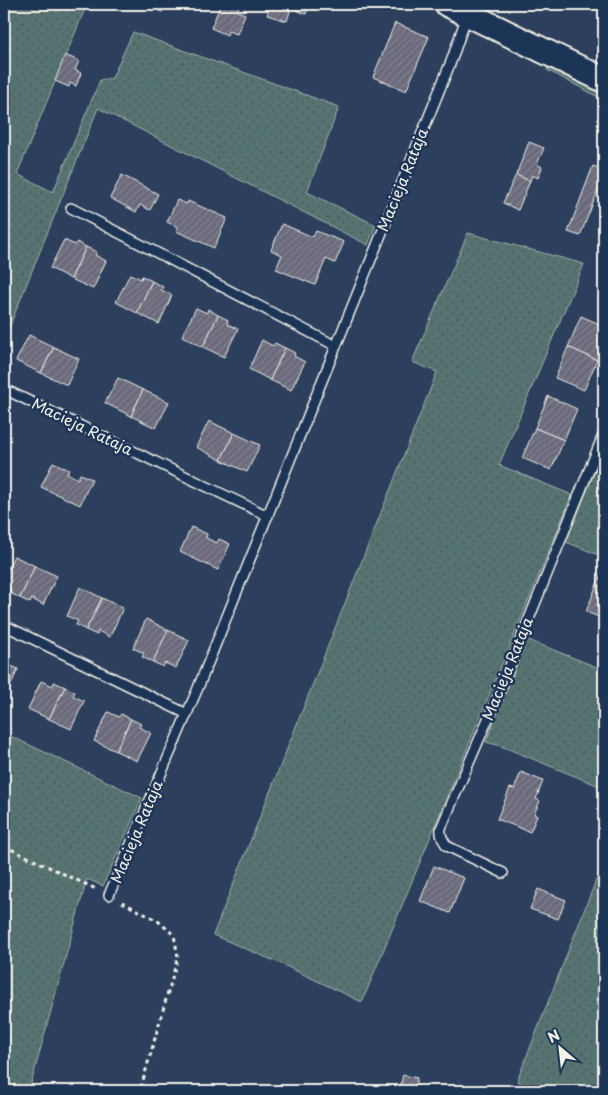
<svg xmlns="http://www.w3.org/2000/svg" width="608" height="1095" viewBox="0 0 608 1095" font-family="'Playpen Sans',sans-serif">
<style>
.grass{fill:url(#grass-dots);stroke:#a4b2ac}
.building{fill:url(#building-hatch);stroke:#f4f1e8}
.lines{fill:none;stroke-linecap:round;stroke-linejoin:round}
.lane-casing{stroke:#f4f1e8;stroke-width:12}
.secondary-casing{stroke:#f4f1e8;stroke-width:28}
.path{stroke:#f4f1e8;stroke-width:3;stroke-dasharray:4 4;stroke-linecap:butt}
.lane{stroke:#1d3557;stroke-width:9}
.secondary{stroke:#1d3557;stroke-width:24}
.labels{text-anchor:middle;stroke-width:5;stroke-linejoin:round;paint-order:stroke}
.street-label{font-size:15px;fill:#f4f1e8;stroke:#1d3557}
</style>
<defs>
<pattern id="grass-dots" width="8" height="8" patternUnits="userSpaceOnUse" patternTransform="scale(1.25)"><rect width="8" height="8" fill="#557371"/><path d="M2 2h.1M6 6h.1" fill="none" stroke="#4e5b59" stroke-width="1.8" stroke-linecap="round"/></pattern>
<pattern id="building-hatch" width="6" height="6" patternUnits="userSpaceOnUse" patternTransform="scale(1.25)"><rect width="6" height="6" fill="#6a6a7b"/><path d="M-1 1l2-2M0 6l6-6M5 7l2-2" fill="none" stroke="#80808e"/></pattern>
</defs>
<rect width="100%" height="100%" fill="#2c405e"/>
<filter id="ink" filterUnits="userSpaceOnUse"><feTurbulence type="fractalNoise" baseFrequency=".02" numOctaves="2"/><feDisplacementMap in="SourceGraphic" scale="10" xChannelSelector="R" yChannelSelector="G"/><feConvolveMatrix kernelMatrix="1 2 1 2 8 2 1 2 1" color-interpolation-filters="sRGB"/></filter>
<g filter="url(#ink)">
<g class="grass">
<path d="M7,4h80l-70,170 36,18 47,-112 12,-2 21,-46 206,75 -32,85 69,33 -8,20 -270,-137 -94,232v-328z"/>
<path d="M549,63l55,27v10l-57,-30z"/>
<path d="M468,233l116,31 -85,201 73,30 -210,507 -85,-40 -64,-27 224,-563 -25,-10z"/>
<path d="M604,449v108l-38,-15z"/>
<path d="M526,639l78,31v118l-103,-42 -15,-4z"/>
<path d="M4,733l138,65 -39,88 -16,-7 -58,212h-25z"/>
<path d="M604,860v231h-66l-21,-10z"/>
</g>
<g class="building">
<path d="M144,4h21l-3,8z"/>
<path d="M221,4h19l-3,7 8,3 -8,20 -9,-3 -1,4 -16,-7z"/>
<path d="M264,4h45l-3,10 -15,-6 -4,13 -20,-6 3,-9z"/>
<path d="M395,23l34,14 -23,54 -33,-14z"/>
<path d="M65,55l14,6 -4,9 6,3 -5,13 -6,-3 -1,4 -14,-6z"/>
<path d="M529,142l15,6 -7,16 5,3 -4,11 -6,-3 -2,6 -14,-6z"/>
<path d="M593,166l11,4v5l-24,61 -12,-4z"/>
<path d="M122,175l36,19 -8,16 -10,-5 -4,7 -26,-14z"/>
<path d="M516,175l14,6 -12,29 -15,-7z"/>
<path d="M177,200l10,4 1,-3 39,17 -13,30 -38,-17 2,-4 -11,-5z"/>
<path d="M282,224l31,13 3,-6 28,11 -9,21 -9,-4 -11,26 -39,-16 6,-14 -11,-5z"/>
<path d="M64,240l11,5 2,-3 9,5 -15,32 -21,-11z"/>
<path d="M86,247l11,5 -2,3 11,6 -13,28 -22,-10z"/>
<path d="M130,274l11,5 1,-3 10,5 -15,32 -21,-11z"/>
<path d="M152,281l11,6 -2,3 11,5 -13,29 -22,-11z"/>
<path d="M196,308l11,5 1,-4 10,6 -15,32 -21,-11z"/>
<path d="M218,315l10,5 -1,4 11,5 -14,28 -21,-10z"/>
<path d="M581,316l23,10v17l-7,17 -29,-13z"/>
<path d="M29,335l25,12 -13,26 -25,-12z"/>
<path d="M262,340l11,6 2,-3 10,5 -15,32 -21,-11z"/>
<path d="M54,347l25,12 -12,26 -26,-12z"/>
<path d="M568,347l29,13 -13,30 -29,-12z"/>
<path d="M285,348l10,5 -1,3 11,6 -14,28 -21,-10z"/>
<path d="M118,378l25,12 -12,26 -26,-13z"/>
<path d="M143,390l26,12 -13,26 -25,-12z"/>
<path d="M548,396l29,13 -13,31 -29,-12z"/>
<path d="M209,421l25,12 -13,27 -25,-13z"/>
<path d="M535,428l29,12 -13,30 -29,-12z"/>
<path d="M234,433l26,12 -13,27 -26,-12z"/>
<path d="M53,462l16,8 -2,3 11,6 2,-5 12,5 -12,26 -39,-18z"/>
<path d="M191,527l16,7 -1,4 11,5 2,-4 11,5 -12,26 -38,-18z"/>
<path d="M14,556l21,10 -15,32 -10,-5 1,-3 -7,-4v-10z"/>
<path d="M35,566l22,10 -14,29 -11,-6 -2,4 -10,-5z"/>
<path d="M601,574l3,1v44l-18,-7z"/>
<path d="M80,587l22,11 -16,32 -10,-5 2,-4 -11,-5z"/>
<path d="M102,598l21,10 -13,29 -12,-6 -1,4 -11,-5z"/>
<path d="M146,619l22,11 -15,32 -11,-5 2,-4 -11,-5z"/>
<path d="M168,630l21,10 -13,28 -11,-5 -2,4 -10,-5z"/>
<path d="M4,658l4,2 -1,4 11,5 -13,29z"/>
<path d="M41,681l12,5 1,-4 11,5 -16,32 -21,-10z"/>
<path d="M65,687l10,5 -2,4 11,5 -13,28 -22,-10z"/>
<path d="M108,712l11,5 2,-3 10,5 -15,32 -22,-10z"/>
<path d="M131,719l10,5 -2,3 12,6 -14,28 -21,-10z"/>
<path d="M521,772l22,9 -7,18 4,2 -6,13 3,2 -7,16 -33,-13 13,-31 4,1z"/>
<path d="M434,866l30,12 -14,35 -30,-12z"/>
<path d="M538,889l28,11 -8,19 -28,-10z"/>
<path d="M403,1075l14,3 -2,7 3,1 -1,5h-18z"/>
<path d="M256,1086l11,3 -1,2h-11z"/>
</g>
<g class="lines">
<defs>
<g id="lane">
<path d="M71,208l265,138"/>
<path d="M4,389l264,127"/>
<path d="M4,625l183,89"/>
<path d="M503,873l-56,-27c-4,-6 -7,-10 -6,-18l56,-130 107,-265"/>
<path d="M109,895l89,-207 254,-629 15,-44"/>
</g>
<path id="secondary" d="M447,4l157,76"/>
</defs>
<use href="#lane" class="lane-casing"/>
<use href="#secondary" class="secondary-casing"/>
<g class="path">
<path d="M4,846l92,43"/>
<path d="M122,902l36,19 16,14 4,22 -38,134"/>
</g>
<use href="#lane" class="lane"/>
<use href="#secondary" class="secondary"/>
</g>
</g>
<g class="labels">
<g class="street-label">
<text transform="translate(403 180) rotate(-68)" y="5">Macieja Rataja</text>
<text transform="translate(82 427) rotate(26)" y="5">Macieja Rataja</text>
<text transform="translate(508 669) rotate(-68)" y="5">Macieja Rataja</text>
<text transform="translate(137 832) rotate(-67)" y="5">Macieja Rataja</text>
</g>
</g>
<rect width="608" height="1095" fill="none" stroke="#1d3557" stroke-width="20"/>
<rect x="10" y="10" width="588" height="1075" fill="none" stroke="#f4f1e8" stroke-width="2" filter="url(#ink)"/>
<g transform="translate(560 1048) rotate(332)" stroke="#1d3557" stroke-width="4" paint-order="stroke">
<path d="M0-4L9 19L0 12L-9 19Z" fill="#f4f1e8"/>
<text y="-8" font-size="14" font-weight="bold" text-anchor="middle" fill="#f4f1e8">N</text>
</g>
</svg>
